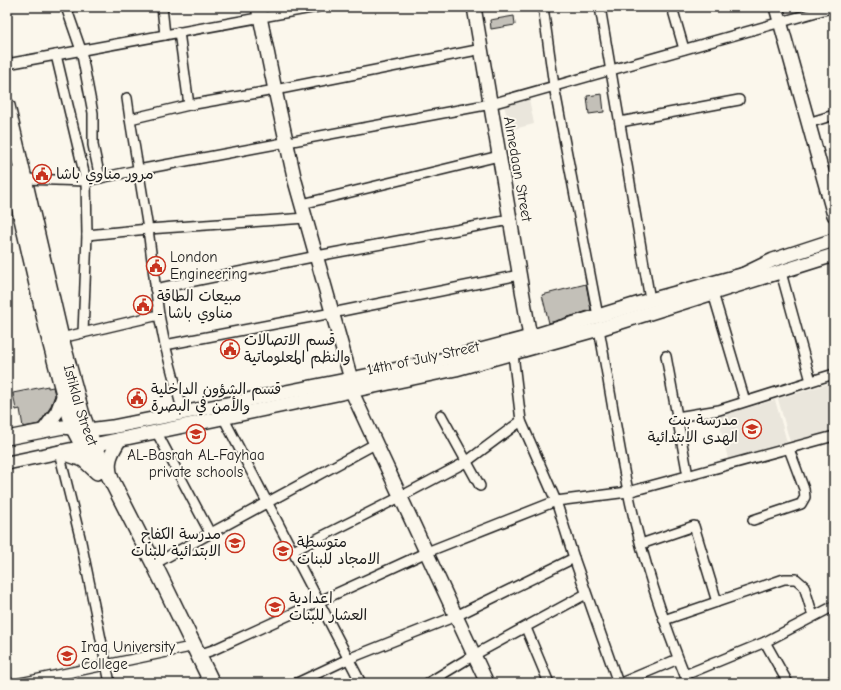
<svg xmlns="http://www.w3.org/2000/svg" width="841" height="690" viewBox="0 0 841 690" font-family="'Comic Neue','Playpen Sans Arabic',sans-serif">
<style>
.built{fill:#eae6dc}
.building{fill:#c3c0b8;stroke:#1c1c1c}
.lines{fill:none;stroke-linecap:round;stroke-linejoin:round}
.street-casing{stroke:#1c1c1c;stroke-width:12}
.secondary-casing{stroke:#1c1c1c;stroke-width:16}
.primary-casing{stroke:#1c1c1c;stroke-width:18}
.street{stroke:#fbf7ec;stroke-width:9}
.secondary{stroke:#fbf7ec;stroke-width:13}
.primary{stroke:#fbf7ec;stroke-width:15}
.labels{text-anchor:middle;stroke-width:4;stroke-linejoin:round;paint-order:stroke}
.street-label{font-size:15px;fill:#1c1c1c;stroke:#fbf7ec}
.poi-label{font-size:15px;fill:#1c1c1c;stroke:#fbf7ec;text-anchor:start}
</style>
<rect width="100%" height="100%" fill="#fbf7ec"/>
<filter id="ink" filterUnits="userSpaceOnUse"><feTurbulence type="fractalNoise" baseFrequency=".025" numOctaves="2"/><feDisplacementMap in="SourceGraphic" scale="8" xChannelSelector="R" yChannelSelector="G"/><feConvolveMatrix kernelMatrix="1 2 1 2 8 2 1 2 1" color-interpolation-filters="sRGB"/></filter>
<g filter="url(#ink)">
<g class="built">
<path d="M529,99l5,25 -24,6 -6,-25z"/>
<path d="M834,382v48l-44,12 -12,-43z"/>
<path d="M775,400l12,42 -59,17 -10,-43z"/>
</g>
<g class="building">
<path d="M514,16l1,9 -24,4 -1,-9z"/>
<path d="M602,94l2,18 -15,2 -2,-18z"/>
<path d="M586,284l5,26 -42,13 -7,-28z"/>
<path d="M48,386v2l5,-1 2,8 -5,13 -11,16 -16,3 -3,-18 -4,1 -3,-17z"/>
</g>
<g class="lines">
<defs>
<g id="street">
<path d="M66,7l15,43 12,63v32l7,33"/>
<path d="M162,7l3,28"/>
<path d="M543,7l11,79 44,230"/>
<path d="M600,7l50,293"/>
<path d="M672,7l12,42"/>
<path d="M179,32l10,73"/>
<path d="M56,55l30,126 1,54 -4,98"/>
<path d="M7,64l310,-57"/>
<path d="M127,98l3,21 18,110 11,86 6,30 18,68"/>
<path d="M130,119l59,-14 86,-15 207,-41"/>
<path d="M620,122l119,-22"/>
<path d="M808,123l26,-8"/>
<path d="M24,179l62,2 52,-11 353,-66 343,-97"/>
<path d="M302,204l197,-48"/>
<path d="M87,235l61,-6 158,-11"/>
<path d="M782,276l29,105"/>
<path d="M155,289l162,-33 193,-36"/>
<path d="M713,293l32,108"/>
<path d="M599,329c10,54 18,108 29,162 13,65 35,130 60,192"/>
<path d="M61,338l98,-23"/>
<path d="M165,345l167,-32 187,-38"/>
<path d="M513,354l8,67 35,80 18,57 44,125"/>
<path d="M666,356l22,120"/>
<path d="M441,415l39,71"/>
<path d="M223,417l138,266"/>
<path d="M677,417l42,-7 115,-36"/>
<path d="M156,431l54,102"/>
<path d="M59,452l21,85 30,146"/>
<path d="M753,520l48,-16 4,-7 -1,-8 -15,-40"/>
<path d="M641,544l53,-18 23,76"/>
<path d="M293,551l107,-54 66,-35 55,-41"/>
<path d="M154,564l221,-120"/>
<path d="M664,620l120,-41h12l8,7 9,30"/>
<path d="M526,628l23,55"/>
<path d="M765,642l23,41"/>
<path d="M198,655l15,-5 214,-98 129,-51 72,-9 206,-56"/>
<path d="M685,675l80,-33 69,-36"/>
<path d="M20,683l166,-35"/>
<path d="M297,683l51,-24 108,-43 118,-58"/>
<path d="M428,683l46,-28 112,-61"/>
<path d="M621,683l57,-24"/>
<path d="M828,683l6,-3"/>
</g>
<g id="secondary">
<path d="M258,7l17,83 20,91 56,198"/>
<path d="M474,7l56,330"/>
<path d="M776,7l58,208"/>
<path d="M742,275l31,-15 61,-20"/>
<path d="M351,390l136,293"/>
<path d="M44,430l13,-18 7,-18"/>
<path d="M7,438l56,-11 25,3 24,-3 239,-48 103,-22 76,-20 120,-37 95,-26"/>
<path d="M60,452l23,8 14,13"/>
<path d="M7,463l449,-94 143,-40 235,-74"/>
<path d="M111,476c-5,-15 1,-24 9,-37"/>
</g>
<g id="primary">
<path id="s1" d="M7,106l54,232 21,77 11,29 61,120 58,119"/>
<path d="M12,175l37,162 15,57 10,35 18,34"/>
</g>
</defs>
<use href="#street" class="street-casing"/>
<use href="#secondary" class="secondary-casing"/>
<use href="#primary" class="primary-casing"/>
<use href="#street" class="street"/>
<use href="#secondary" class="secondary"/>
<use href="#primary" class="primary"/>
</g>
</g>
<defs>
<symbol id="civic-ring" viewBox="-11 -11 22 22"><circle r="9.5" fill="#fbf7ec" stroke="#c8321e" stroke-width="1.5"/><path d="M-.6-6.5H3V-4.5H.6V-3L4-1V1h2V6H-6V1h2V-1L-.6-3ZM-1.2 2.5V6h2.4V2.5Z" fill="#c8321e"/></symbol>
<symbol id="school-ring" viewBox="-11 -11 22 22"><circle r="9.5" fill="#fbf7ec" stroke="#c8321e" stroke-width="1.5"/><path d="M0-5L7-2L0 1L-7-2ZM-4 1L0 2.5L4 1V4Q0 6-4 4Z" fill="#c8321e"/></symbol>
<symbol id="university-ring" viewBox="-11 -11 22 22"><circle r="9.5" fill="#fbf7ec" stroke="#c8321e" stroke-width="1.5"/><path d="M0-5L7-2L0 1L-7-2ZM-4 1L0 2.5L4 1V4Q0 6-4 4Z" fill="#c8321e"/></symbol>
</defs>
<g fill-rule="evenodd">
<use href="#civic-ring" x="31" y="163" width="22" height="22"/>
<use href="#civic-ring" x="145" y="255" width="22" height="22"/>
<use href="#civic-ring" x="132" y="294" width="22" height="22"/>
<use href="#civic-ring" x="219" y="338" width="22" height="22"/>
<use href="#civic-ring" x="126" y="387" width="22" height="22"/>
<use href="#school-ring" x="741" y="418" width="22" height="22"/>
<use href="#school-ring" x="185" y="423" width="22" height="22"/>
<use href="#school-ring" x="224" y="532" width="22" height="22"/>
<use href="#school-ring" x="272" y="540" width="22" height="22"/>
<use href="#school-ring" x="264" y="596" width="22" height="22"/>
<use href="#university-ring" x="56" y="645" width="22" height="22"/>
</g>
<g class="labels">
<g class="street-label">
<text transform="translate(518 169) rotate(80)" y="5">Almedaan Street</text>
<text transform="translate(423 358) rotate(-12)" y="5">14th of July Street</text>
<text dy="5" stroke="none"><textPath href="#s1" startOffset="308">Istiklal Street</textPath></text>
</g>
<g class="poi-label">
<text x="56" y="179">مرور مناوي باشا</text>
<text x="170" y="262">London<tspan x="170" dy="17">Engineering</tspan></text>
<text x="157" y="301">مبيعات الطاقة<tspan x="157" dy="17">- مناوي باشا</tspan></text>
<text x="244" y="345">قسم الاتصالات<tspan x="244" dy="17">والنظم المعلوماتية</tspan></text>
<text x="151" y="394">قسم الشؤون الداخلية<tspan x="151" dy="17">والأمن في البصرة</tspan></text>
<text x="738" y="425" text-anchor="end">مدرسة بنت<tspan x="738" dy="17">الهدى اﻻبتدائية</tspan></text>
<text x="196" y="460" text-anchor="middle">AL-Basrah AL-Fayhaa<tspan x="196" dy="17">private schools</tspan></text>
<text x="221" y="539" text-anchor="end">مدرسة الكفاح<tspan x="221" dy="17">الابتدائية للبنات</tspan></text>
<text x="297" y="547">متوسطة<tspan x="297" dy="17">الامجاد للبنات</tspan></text>
<text x="289" y="603">اعدادية<tspan x="289" dy="17">العشار للبنات</tspan></text>
<text x="81" y="652">Iraq University<tspan x="81" dy="17">College</tspan></text>
</g>
</g>
<rect width="841" height="690" fill="none" stroke="#fbf7ec" stroke-width="24"/>
<rect x="12" y="12" width="817" height="666" fill="none" stroke="#1c1c1c" stroke-width="1.5" filter="url(#ink)"/>
</svg>
